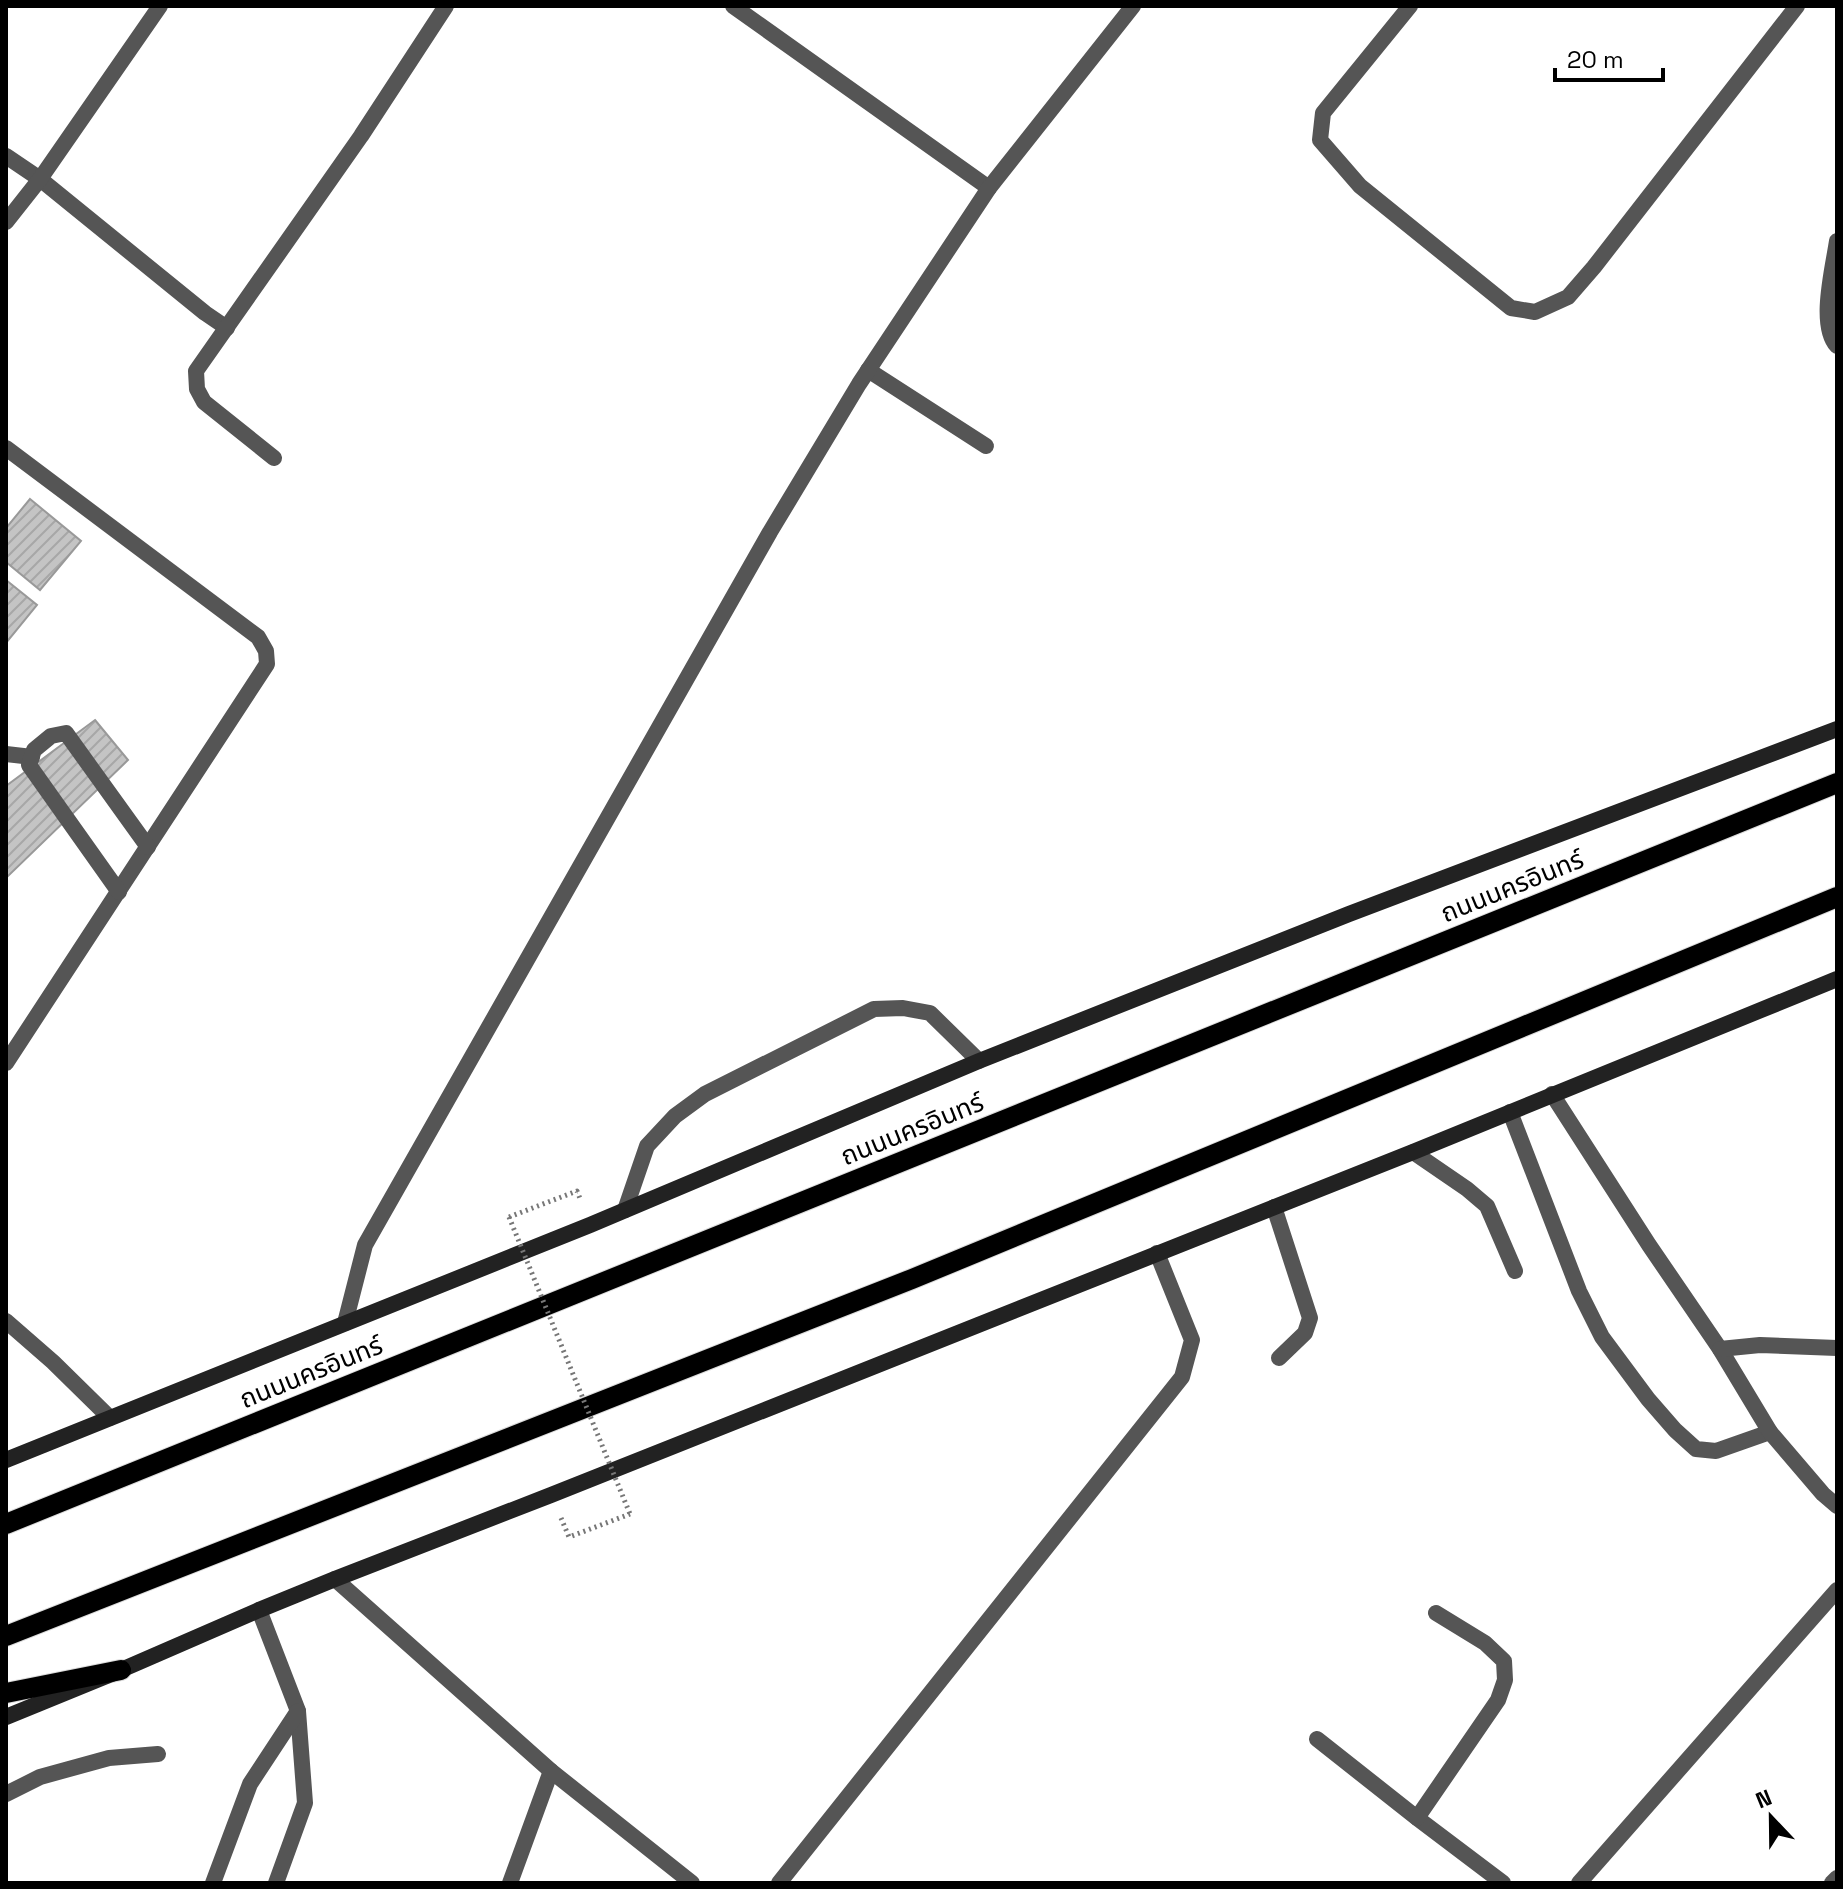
<svg xmlns="http://www.w3.org/2000/svg" width="1843" height="1889" viewBox="0 0 1843 1889" font-family="'Space Grotesk','Noto Sans Thai',sans-serif">
<style>
.building{fill:url(#building-hatch);stroke:#999;stroke-width:2}
.lines{fill:none;stroke-linecap:round;stroke-linejoin:round}
.primary-casing{stroke:#dbdbdb;stroke-width:22}
.path{stroke:#777;stroke-width:5;stroke-dasharray:2 4;stroke-linecap:butt}
.service{stroke:#555;stroke-width:16}
.minor{stroke:#555;stroke-width:16}
.tertiary{stroke:#555;stroke-width:16}
.secondary{stroke:#222;stroke-width:16}
.primary{stroke:#000;stroke-width:20}
.path-bridge{stroke:#777;stroke-width:5;stroke-dasharray:2 4;stroke-linecap:butt}
.labels{text-anchor:middle;stroke-width:6;stroke-linejoin:round;paint-order:stroke}
.street-label{font-size:26px;fill:#000;stroke:#fff}
</style>
<defs>
<pattern id="building-hatch" width="6" height="6" patternUnits="userSpaceOnUse" patternTransform="scale(2)"><rect width="6" height="6" fill="#c4c4c4"/><path d="M-1 1l2-2M0 6l6-6M5 7l2-2" fill="none" stroke="#a7a7a7"/></pattern>
</defs>
<rect width="100%" height="100%" fill="#fff"/>
<g class="building">
<path d="M30,499l51,42 -41,49 -34,-28v-34z"/>
<path d="M6,580l31,25 -31,38z"/>
<path d="M95,720l33,40 -122,118v-92z"/>
</g>
<g class="lines">
<defs>
<g id="primary">
<path d="M6,1524l1831,-741"/>
<path d="M6,1636l906,-357 925,-382"/>
<path d="M6,1693l115,-23"/>
</g>
</defs>
<use href="#primary" class="primary-casing"/>
<g class="path">
<path d="M509,1217l68,-26 4,10"/>
<path d="M561,1518l8,19 61,-23"/>
</g>
<g class="service">
<path d="M1410,6l-87,107 -3,27 40,46 151,122 24,4 33,-15 26,-30 203,-261"/>
<path d="M1837,241c-4,27 -19,85 0,105"/>
<path d="M868,370l118,76"/>
<path d="M1510,1112l69,179 23,46 46,62 27,31 21,19 20,2 54,-19"/>
<path d="M1413,1152l54,37 20,17 28,65"/>
<path d="M1274,1207l36,111 -5,15 -26,25"/>
<path d="M625,1210l22,-64 28,-30 30,-22 169,-85 29,-1 27,5 49,48"/>
<path d="M6,1794l34,-17 69,-19 49,-4"/>
<path d="M779,1883l403,-506 10,-37 -35,-87"/>
</g>
<g class="minor">
<path d="M733,6l256,182"/>
<path d="M6,156l34,23 165,134 22,15"/>
<path d="M6,222l34,-43 120,-173"/>
<path d="M6,448l252,189 8,14 1,13 -261,399"/>
<path d="M274,458l-70,-56 -7,-13 -1,-18 165,-235 85,-130"/>
<path d="M6,754l26,3"/>
<path d="M119,892l-90,-127 5,-15 17,-14 15,-3 82,114"/>
<path d="M1552,1094l97,151 71,104 50,83 53,62 14,12"/>
<path d="M6,1321l47,41 57,56"/>
<path d="M1720,1349l40,-4 77,3"/>
<path d="M259,1610l39,101 7,92 -29,80"/>
<path d="M1317,1739l100,79 86,65"/>
<path d="M1417,1818l81,-118 7,-20 -1,-19 -19,-18 -49,-30"/>
<path d="M213,1883l37,-99 48,-73"/>
<path d="M510,1883l41,-112"/>
<path d="M1579,1883l258,-293"/>
<path d="M1832,1883l5,-5"/>
</g>
<g class="tertiary">
<path d="M345,1323l20,-78 405,-713 89,-148 130,-196 144,-182"/>
<path d="M335,1579l216,192 141,112"/>
</g>
<g class="secondary">
<path d="M6,1460l584,-235 389,-164 370,-147 488,-185"/>
<path d="M6,1717l115,-47 138,-60 76,-31 216,-84 862,-343 424,-173"/>
</g>
<use href="#primary" class="primary"/>
<path class="path-bridge" d="M509,1217l121,297"/>
</g>
<g class="labels">
<g class="street-label">
<text transform="translate(1512 886) rotate(-22)" y="9">ถนนนครอินทร์</text>
<text transform="translate(912 1129) rotate(-22)" y="9">ถนนนครอินทร์</text>
<text transform="translate(311 1372) rotate(-22)" y="9">ถนนนครอินทร์</text>
</g>
</g>
<rect width="1843" height="1889" fill="none" stroke="#000000" stroke-width="16"/>
<g transform="translate(1771 1817) rotate(338)" stroke="#ffffff" stroke-width="6" paint-order="stroke">
<path d="M0-6L14 30L0 20L-14 30Z" fill="#000000"/>
<text y="-12" font-size="22" font-weight="bold" text-anchor="middle" fill="#000000">N</text>
</g>
<path d="M1555 68v12h108v-12" fill="none" stroke="#000000" stroke-width="4"/>
<text x="1567" y="68" font-size="24" fill="#000000" stroke="#ffffff" stroke-width="6" paint-order="stroke">20 m</text>
</svg>
